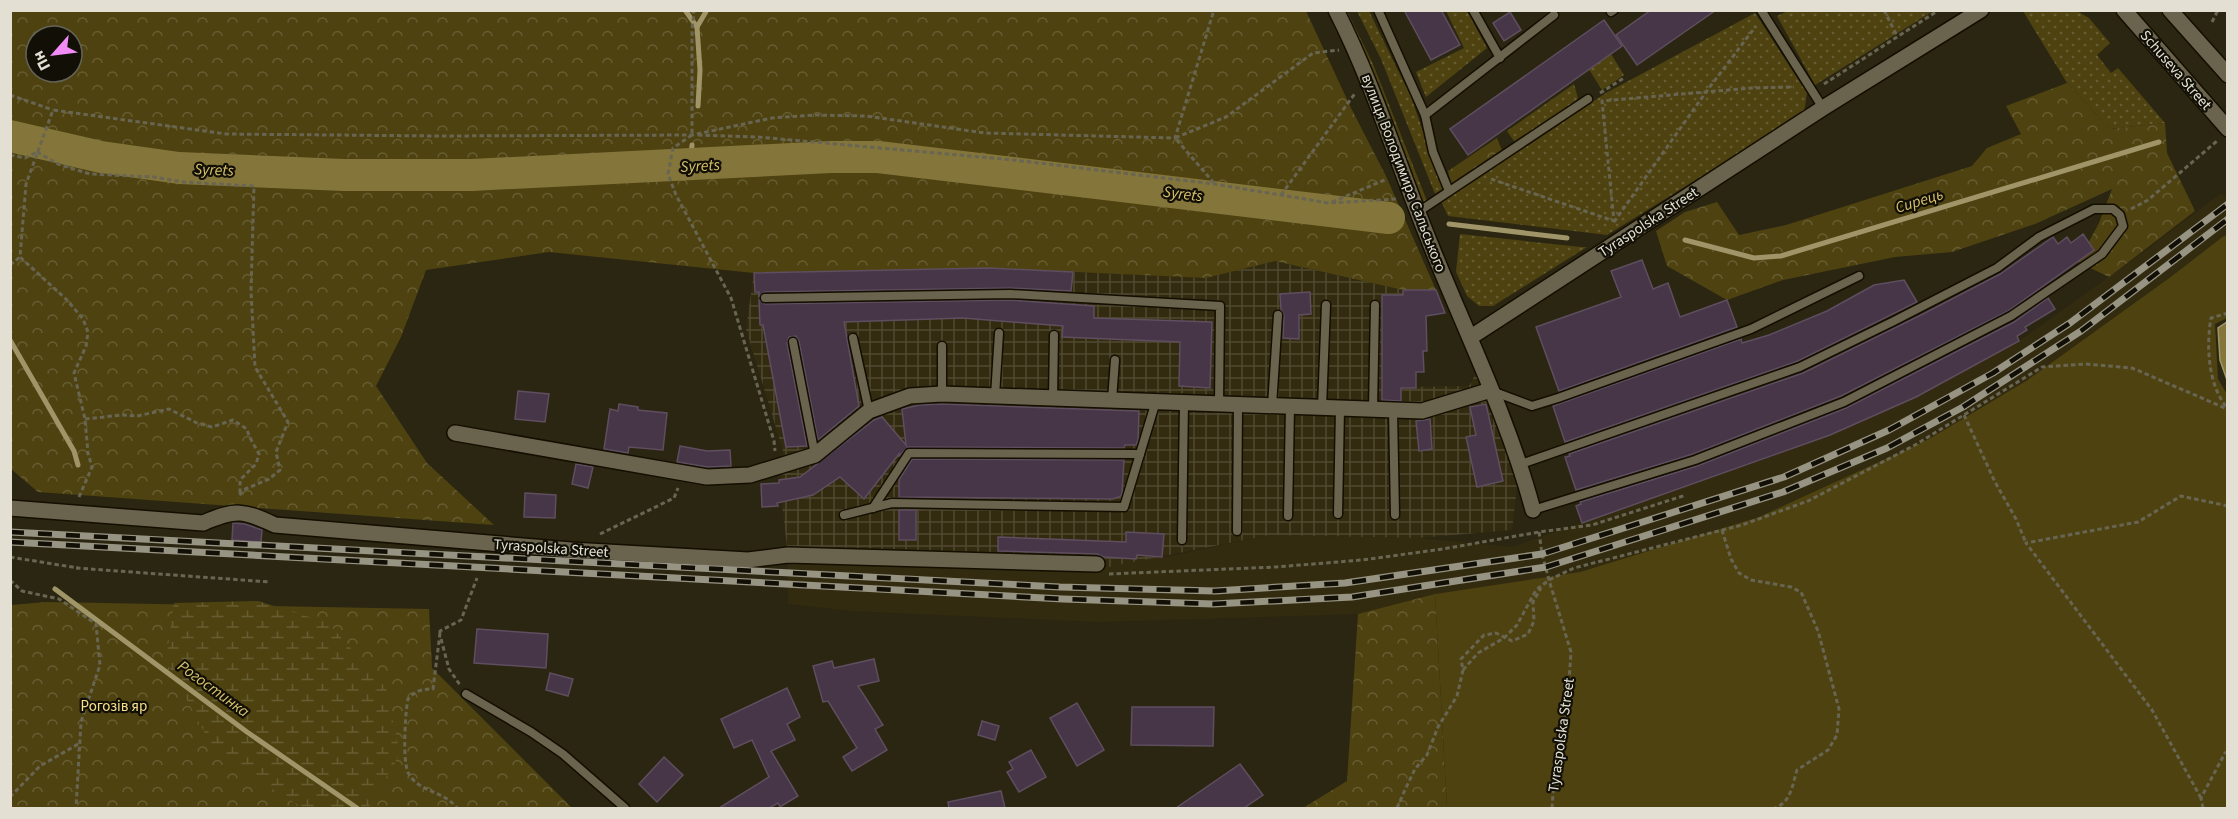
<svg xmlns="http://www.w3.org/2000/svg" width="2238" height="819" viewBox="0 0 2238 819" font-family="'Source Sans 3',sans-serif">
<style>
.built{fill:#332b0f}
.industrial{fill:url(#industrial-grid)}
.grass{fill:url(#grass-dots)}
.forest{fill:url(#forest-crowns);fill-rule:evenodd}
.wetland{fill:url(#wetland-marsh)}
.park{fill:#4e4210}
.water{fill:url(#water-ripples);stroke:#a09569;stroke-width:1.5}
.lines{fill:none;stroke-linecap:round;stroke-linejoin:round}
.stream{stroke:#a09569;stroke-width:5}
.river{stroke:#84753b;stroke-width:32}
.building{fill:#463647;stroke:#5e4e5f;stroke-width:1.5}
.service-casing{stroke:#140e00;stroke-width:11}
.minor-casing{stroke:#140e00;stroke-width:18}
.secondary-casing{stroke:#140e00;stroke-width:18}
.path{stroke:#696553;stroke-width:3;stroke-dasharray:4.5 3;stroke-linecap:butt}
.service{stroke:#6a644e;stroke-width:8}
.minor{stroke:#6a644e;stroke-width:15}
.secondary{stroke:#6a644e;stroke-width:15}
.rail-casing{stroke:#989484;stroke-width:7}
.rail{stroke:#110f06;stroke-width:4.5;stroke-dasharray:14;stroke-linecap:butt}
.labels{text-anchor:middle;stroke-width:4.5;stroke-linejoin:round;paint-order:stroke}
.street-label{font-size:15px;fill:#e3e0d3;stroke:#110f06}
.park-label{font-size:15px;fill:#f7e089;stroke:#110f06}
.water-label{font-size:16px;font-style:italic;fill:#d8c16b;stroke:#110f06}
</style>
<defs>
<pattern id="industrial-grid" width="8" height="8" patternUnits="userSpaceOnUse" patternTransform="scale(1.5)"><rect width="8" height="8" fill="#332b0f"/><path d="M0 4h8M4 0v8" fill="none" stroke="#504931"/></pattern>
<pattern id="grass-dots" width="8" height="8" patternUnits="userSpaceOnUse" patternTransform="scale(1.5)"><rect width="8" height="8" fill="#4e4210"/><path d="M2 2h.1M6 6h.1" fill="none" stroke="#675d32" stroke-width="1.8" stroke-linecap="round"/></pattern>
<pattern id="forest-crowns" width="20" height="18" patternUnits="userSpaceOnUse" patternTransform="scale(1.5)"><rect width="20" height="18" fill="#4e4210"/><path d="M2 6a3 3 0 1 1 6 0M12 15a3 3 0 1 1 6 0" fill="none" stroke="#675d32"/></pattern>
<pattern id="wetland-marsh" width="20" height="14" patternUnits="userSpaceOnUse" patternTransform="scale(1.5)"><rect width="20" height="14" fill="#4e4210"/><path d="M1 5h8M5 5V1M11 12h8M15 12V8" fill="none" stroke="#675d32"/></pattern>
<pattern id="water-ripples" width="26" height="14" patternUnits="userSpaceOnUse" patternTransform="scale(1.5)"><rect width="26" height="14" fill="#84753b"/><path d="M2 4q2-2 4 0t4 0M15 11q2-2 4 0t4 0" fill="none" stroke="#6a613d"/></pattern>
</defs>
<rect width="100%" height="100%" fill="#2b2611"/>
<path class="built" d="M2221,193l6,5v35l-2,2 -53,41 -146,105 -97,58 -170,78 -179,55 -145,22 -77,20 -260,8 -247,-11 -63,-7v-43l378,-4 104,-22 148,3 94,9 253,-88 65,-24 86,-38 103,-56 126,-90z"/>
<path class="industrial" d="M1275,261l128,29 1,97 65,-1 10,-18 39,110 -6,52 -94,8 -148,-3 -167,33 -315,-13 -9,-75 4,-29 -37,-122 8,-56 235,-5 217,10z"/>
<g class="grass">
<path d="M1341,11h6l26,53 54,137 -4,3 -54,-138z"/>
<path d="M1357,11h12l42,86 32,92 -8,5 -54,-135z"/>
<path d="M1446,11h21l20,37 -61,49 -10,-25 48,-24z"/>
<path d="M1788,11v-1l145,1 -118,74 -38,-69z"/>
<path d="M2023,11h54l12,7 21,25 -13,12 14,18 7,-5 47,55 -55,6 -43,-46z"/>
<path d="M1755,13l52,80 -3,20 -197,122 -159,-19 -7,-15 165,-108z"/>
<path d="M1611,54l13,21 -22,15 -14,-22z"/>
<path d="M1574,84l4,14 -5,8 -57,38 -9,-13z"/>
<path d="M1460,234l121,13h6l-94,59h-14l-12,-10 -11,-24z"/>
</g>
<g class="forest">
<path d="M10,11h1296l45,97 35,68 50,114h-33l-128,-29 -69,17 -217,-10 -235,5 -205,-21 -123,18 -25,67 -25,49 51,77 67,62 -456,-33 -27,-23zM36,36h36v36h-36z"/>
<path d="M2067,83l43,46 55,-6 2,30 28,58 -86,66 -31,-15 21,-39 13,-34 -77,35 -83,28 -57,5 -112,23 -56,20 -60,-34 -11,-35 29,-19 32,-10 22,33 47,-10 186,-59 15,-18 34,-14 -15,-28z"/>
<path d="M1497,138l6,15 -41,30h-11l-3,-12z"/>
<path d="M1435,594l12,214h-144l44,-27 11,-167z"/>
<path d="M46,602l383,7 3,59 140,140h-561v-203z"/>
</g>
<path class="wetland" d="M258,601l70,22 58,65 14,66 -32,54h-42l-26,-2 -84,-52 -50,-93 8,-58z"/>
<path class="park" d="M2225,235l3,5 -1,78 -12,6 3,55 10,17 -1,412h-780l-12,-214 145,-22 179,-55 170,-78 97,-58 146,-105z"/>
<path class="water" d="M2227,322v58l-7,-20 -2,-32z"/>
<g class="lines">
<g class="stream">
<path d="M685,10l12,17 3,43 -2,36"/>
<path d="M697,27l10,-17"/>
<path d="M690,165l2,-20"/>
<path d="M1449,224l118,14"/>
<path d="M1685,240l69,18 27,-2 378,-114"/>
<path d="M10,340l64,111 4,14"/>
<path d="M55,589l192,143 110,76"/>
</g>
<path class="river" d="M10,136l91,21 78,11 165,7h128l359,-18h47l511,61"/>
</g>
<g class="building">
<path d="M1404,10h37l19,35 -29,15z"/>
<path d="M1651,10h65l-79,55 -21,-30z"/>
<path d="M1510,12l11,18 -17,11 -11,-18z"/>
<path d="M1604,20l18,26 -154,109 -18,-26z"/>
<path d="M2083,234l11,16 -86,61 -167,85 -148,58 -117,36 -11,-33 5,-1 -1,-2 234,-81 120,-59 77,-40 53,-37 5,7 9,-7 4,6z"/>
<path d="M1642,260l11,29 15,-6 12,34 47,-17 10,27 -178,64 -23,-64 85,-30 -10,-26z"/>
<path d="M989,268l84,4 -2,19 -61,-3 -245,4 -6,5v-5h-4l-1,-19z"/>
<path d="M1904,280l13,22 -119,59 -233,81 -12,-36 188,-67 1,4 27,-8 58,-24 47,-26z"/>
<path d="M1403,290h33l9,23 -19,3 1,35h-4l1,21h-8v16h-15v13l-19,-1v-105h21z"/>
<path d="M1310,292l1,22 -12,1v24l-16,-1 1,-23 -3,-5 -1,-16z"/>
<path d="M2048,298l7,11 -30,18 2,3 -10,6 2,5 -103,56 -86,38 -248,88 -6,-17 5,-2 -1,-2 117,-36 149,-58 168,-86z"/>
<path d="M759,300l6,4 245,-4 84,6v12l118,4 -2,66 -31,-2 1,-44 -118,-5 1,-11 -100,-8 -119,4 15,84 -41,34 -19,-99 -3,-5 -7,1 -2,6 20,103 -21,1 -23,-122h-3z"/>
<path d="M518,391l31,3 -4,28 -30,-3z"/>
<path d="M619,404l19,3v3l29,3 -4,37 -34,-3 -1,6 -24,-4 6,-40 8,2z"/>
<path d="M942,404l197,7 -1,29 -2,5h-11l-1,3 -216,-1 -9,9v-2l-35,45 -24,-22 -27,18 -36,8 1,3 -16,1 -1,-23 18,-1v-3l21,-3 74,-57 8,-3 24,28 -4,-36 17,-4z"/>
<path d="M1486,404l17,77 -26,6 -11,-50 10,-2 -6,-28z"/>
<path d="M1430,419l2,30 -13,2 -3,-30z"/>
<path d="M680,446l27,5 23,-1 1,16 -23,1 -31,-5z"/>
<path d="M912,459l212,1 -2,33 -1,3 -8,3 -214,-2v-17z"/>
<path d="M576,464l17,3 -5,21 -16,-4z"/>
<path d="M525,493l31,2 -1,23 -31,-1z"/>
<rect x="899" y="510" width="17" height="30"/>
<path d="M233,523l12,1 17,6 -1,12 -29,-2z"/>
<path d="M1126,532l38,2 -2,23 -25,-2 -1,4 -32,-2 -7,-3 -99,-3v-14l128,5z"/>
<path d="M477,629l71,5 -2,34 -72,-5z"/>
<path d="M874,659l5,22 -21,5 25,39 -8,4 12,21 -35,21 -9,-14 14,-9 -29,-47 -5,1 -10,-36 19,-5 2,7z"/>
<path d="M550,673l23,6 -5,17 -22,-6z"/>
<path d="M787,688l13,29 -13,7 8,16 -24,11 27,45 -18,11 -2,-4 -9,5h-50l50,-31 -17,-37 -18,8 -13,-29z"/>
<path d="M1077,703l27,47 -27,16 -27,-48z"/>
<path d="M1132,707h82l-1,39 -82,-1z"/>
<path d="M982,721l17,5 -4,14 -17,-5z"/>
<path d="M1031,750l15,27 -27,15 -12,-20 6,-3 -4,-7z"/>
<path d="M664,757l19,18 -26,27 -18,-18z"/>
<path d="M1240,764l23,31 -19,13h-68z"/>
<path d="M1001,791l4,17h-56l-1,-6z"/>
</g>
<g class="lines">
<defs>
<g id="service">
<path d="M1378,10l47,105 8,37 16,39"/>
<path d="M1473,10l27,48"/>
<path d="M1761,10l62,98"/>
<path d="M1611,12l3,-2"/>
<path d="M1425,115l129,-100"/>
<path d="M1418,212l170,-113"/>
<path d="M765,298l245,-4 210,12 -1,98"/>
<path d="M853,338l16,73"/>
<path d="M793,342l22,113"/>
<path d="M1492,391l40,15 26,-8 193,-69 108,-53"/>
<path d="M942,394v-48"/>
<path d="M995,396l4,-63"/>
<path d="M1053,398l1,-63"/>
<path d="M1112,400l3,-40"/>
<path d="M1272,406l6,-91"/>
<path d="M1322,408l4,-103"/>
<path d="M1373,409l2,-104"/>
<path d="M1393,410l2,105"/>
<path d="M1521,464l279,-97 94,-46 103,-53 42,-31 55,-28h19l7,6 3,11 -21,28 -91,62 -167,86 -149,58 -162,50"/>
<path d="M873,508l36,-55 231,1"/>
<path d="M1338,514l2,-106"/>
<path d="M844,515l48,-12 232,4 32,-106"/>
<path d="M1288,516l2,-110"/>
<path d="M1237,531l1,-126"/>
<path d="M1182,540l2,-138"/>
<path d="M466,694l65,38 32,22 62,54"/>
</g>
<g id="minor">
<path d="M1336,10c38,75 62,155 94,233 35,88 78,174 103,267"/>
<path d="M1471,337l352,-229 158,-98"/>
<path d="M455,433l252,44 43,-2 65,-20 54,-44 41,-15 32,-2 480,17 69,-21"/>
<path d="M10,508l193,15c33,-14 40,-13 72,2l296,25 177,10 40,-5 309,9"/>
</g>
<g id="secondary">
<path d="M2124,10l104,119"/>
<path d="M2170,10l58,65"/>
</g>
</defs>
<use href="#service" class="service-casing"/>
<use href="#minor" class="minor-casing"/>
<use href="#secondary" class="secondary-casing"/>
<g class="path">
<path d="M691,10l3,3 -2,16v106"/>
<path d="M1884,10l13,26"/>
<path d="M2212,22l6,-12"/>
<path d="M1824,84l115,-74"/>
<path d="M1600,93l24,-15"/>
<path d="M10,95l43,15"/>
<path d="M692,135l-19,13 -5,26 8,21 55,103 43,143 1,10"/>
<path d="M698,135l60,2 256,23 200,24 115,19 67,-4"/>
<path d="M37,152l21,12 32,10 63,3 30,5 71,4 -3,105 4,76 33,55 -12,30 4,18 -11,9 -26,11 -5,8"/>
<path d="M10,155l15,3 12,-6"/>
<path d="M1491,179l123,42 -12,-120 149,-13 43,-1"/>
<path d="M1214,183l-39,-45 51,-21 87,-64 26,-3"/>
<path d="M1281,195l75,-103"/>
<path d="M1332,202l55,-23"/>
<path d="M2131,209l17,-9 69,-59"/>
<path d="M1614,222l92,-130 50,-66"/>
<path d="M2227,227h1"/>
<path d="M10,265l10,-8"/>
<path d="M2228,313l-17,5c-5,29 -3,68 17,91"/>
<path d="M1964,415l31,67 21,37 10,24"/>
<path d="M85,419l37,-4 15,1 32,-7 28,14 15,4 21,-7 14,9 2,7 10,18 -3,10 -16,16v15"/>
<path d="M79,497l13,-30 -4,-14 -3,-34 -11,-46 12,-27 2,-14 -5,-13 -16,-19 -47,-43 6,-73 27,-74 173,24 212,2 254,-1 80,-17 42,-3 52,1 119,17 190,5 39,-128"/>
<path d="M1722,530l9,29 8,14 12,7 40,7 10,5 17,39 21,78 -2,26 -9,15 -31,20c-5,16 -6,32 -22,38"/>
<path d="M1539,532l3,22 7,26 22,72 -5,71 -12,56 -2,29"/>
<path d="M600,534l74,-36 4,-10"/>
<path d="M10,557l68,11"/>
<path d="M76,568l194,14"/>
<path d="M1109,574l167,-7 86,-7 81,-11 96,-17 53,-7 94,-30"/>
<path d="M10,580l12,11 37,8 37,25 4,41 -19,57 -5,86"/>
<path d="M440,633l-7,56c-10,0 -17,1 -25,10 -3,14 -5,58 -1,70 1,6 6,11 11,15 13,9 29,11 39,24"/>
<path d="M440,633v-2l21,-11 16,-42"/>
<path d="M441,639l8,30 11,16"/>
<path d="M1463,670l15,-17 26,-15 13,-13 19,-35 13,-10 25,-12 168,-43 66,-24 107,-56 127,-78 43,-3 47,4 93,40"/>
<path d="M10,797l30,-31 40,-23"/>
<path d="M2201,798l-49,-88 -126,-167 112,-21 43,-26 47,10"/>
<path d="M1397,808l7,-16 11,-23 12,-14 11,-28 19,-31 6,-26 -2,-11 23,-24 12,-2 16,8 16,-7 6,-13 -1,-19 8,-14"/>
<path d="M2203,808l-2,-10 24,-45 3,-1"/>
</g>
<use href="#service" class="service"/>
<use href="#minor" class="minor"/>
<use href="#secondary" class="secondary"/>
<defs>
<g id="rail">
<path d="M10,532l1050,55 155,4 130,-8 197,-29 242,-77 105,-47 104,-57 77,-50 158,-119"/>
<path d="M10,542l1053,57 150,5 139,-7 194,-30 237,-75 104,-44 76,-41 118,-76 147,-112"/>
</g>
</defs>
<use href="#rail" class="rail-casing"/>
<use href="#rail" class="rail"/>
</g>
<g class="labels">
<g class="street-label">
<text transform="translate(2176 70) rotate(49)" y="5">Schuseva Street</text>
<text transform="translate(1404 173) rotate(69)" y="5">вулиця Володимира Сальського</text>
<text transform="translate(1648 222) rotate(-33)" y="5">Tyraspolska Street</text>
<text transform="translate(551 548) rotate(4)" y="5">Tyraspolska Street</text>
<text transform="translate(1561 735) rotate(-82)" y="5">Tyraspolska Street</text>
</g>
<g class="park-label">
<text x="114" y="711">Рогозів яр</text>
</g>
<g class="water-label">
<text transform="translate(700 165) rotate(-3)" y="6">Syrets</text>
<text transform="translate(214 169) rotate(2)" y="6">Syrets</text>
<text transform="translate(1183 193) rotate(7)" y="6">Syrets</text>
<text transform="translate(1919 200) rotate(-17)" y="6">Сирець</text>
<text transform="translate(214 688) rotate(36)" y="6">Рогостинка</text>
</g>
</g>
<rect width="2238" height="819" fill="none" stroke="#e3e0d3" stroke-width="24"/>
<g transform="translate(54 54) rotate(242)"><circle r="28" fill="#110f06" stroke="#656358" stroke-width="1.5"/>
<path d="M0-4.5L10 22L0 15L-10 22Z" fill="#f18bf5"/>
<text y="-9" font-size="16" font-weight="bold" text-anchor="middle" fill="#e3e0d3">Пн</text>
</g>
</svg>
